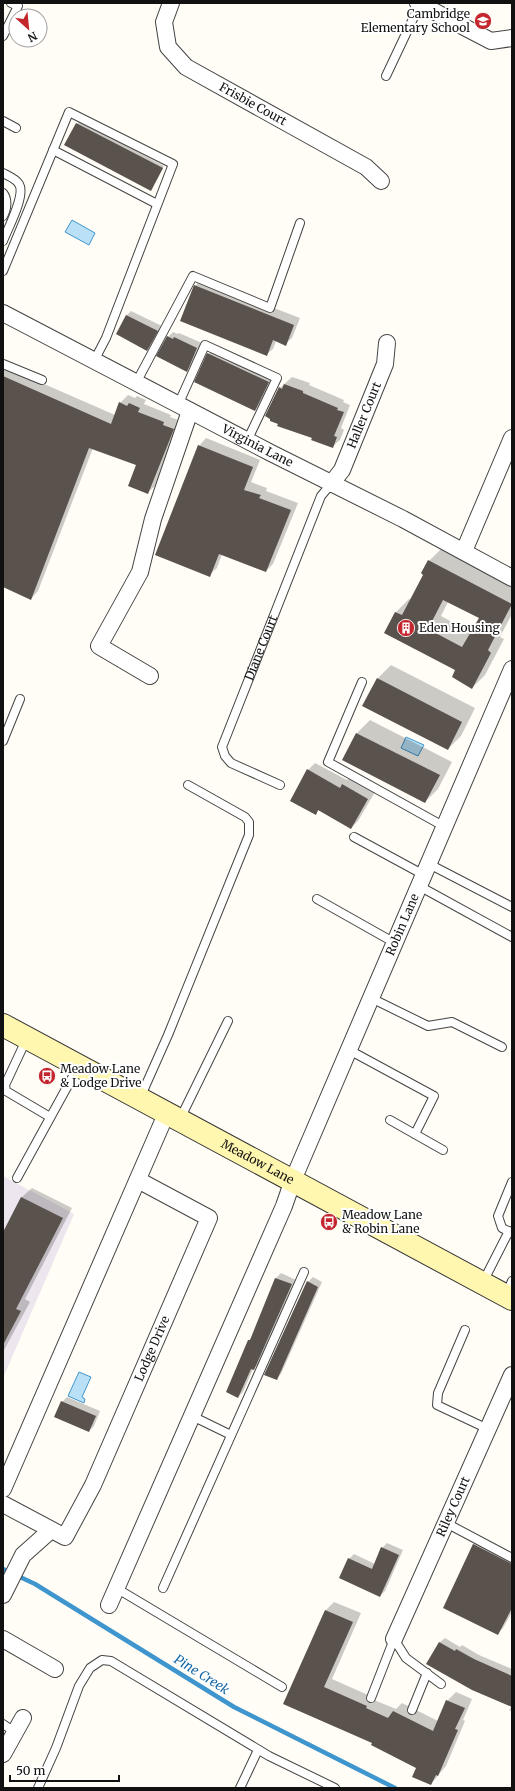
<svg xmlns="http://www.w3.org/2000/svg" width="515" height="1791" viewBox="0 0 515 1791" font-family="Merriweather,serif">
<style>
.industrial{fill:#eee6ef}
.water{fill:#b9e0f7;stroke:#3f96cf}
.shadow{fill:#0003;fill-rule:evenodd}
.lines{fill:none;stroke-linecap:round;stroke-linejoin:round}
.stream{stroke:#3f96cf;stroke-width:4.5}
.building{fill:#5a524d;fill-rule:evenodd}
.lane-casing{stroke:#444;stroke-width:10}
.street-casing{stroke:#444;stroke-width:18}
.secondary-casing{stroke:#333;stroke-width:24}
.lane{stroke:#fff;stroke-width:8}
.street{stroke:#fff;stroke-width:16}
.secondary{stroke:#fff6b0;stroke-width:22}
.labels{text-anchor:middle;stroke-width:4;stroke-linejoin:round;paint-order:stroke}
.poi-label{font-size:12px;fill:#111;stroke:#fff;text-anchor:start}
.street-label{font-size:12px;fill:#111;stroke:#fff}
.water-label{font-size:13px;font-style:italic;fill:#1768a6;stroke:#fff}
</style>
<rect width="100%" height="100%" fill="#fffdf5"/>
<path class="industrial" d="M3,1176l71,38 -71,164z"/>
<g class="water">
<path d="M72,220l23,13 -6,12 -24,-13z"/>
<path d="M406,737l18,8 -6,11 -17,-8z"/>
<path d="M79,1372l12,5 -9,20 3,2 -1,4 -16,-7z"/>
</g>
<g class="shadow">
<path d="M79,121l85,45 -12,22 -87,-43z"/>
<path d="M201,280l99,38 -8,20 -7,6 -9,-3 -3,8 -7,6 -71,-69z"/>
<path d="M131,311l31,15 -11,19 -4,5 -21,-34z"/>
<path d="M173,332l5,2 1,-1 23,10 -10,22 -5,5 -19,-33z"/>
<path d="M216,346l59,29 -13,28 -7,7 -47,-56z"/>
<path d="M3,366l112,49 5,-12 8,-8 7,3 2,-2 9,4 -2,4 27,11 -1,2 11,4 -26,65 -8,7 -10,-28 -44,-17 -55,143 -7,8 -28,-13z"/>
<path d="M292,377l18,6 -1,2 35,15 -1,2 7,3 -9,23 3,2 -4,10 -8,7 -19,-10 -33,-49z"/>
<path d="M206,438l54,22 -9,22 16,6 -1,3 32,12 -25,61 -7,7 -44,-17 -5,14 -8,7 -10,-129z"/>
<path d="M442,548l70,36v30l-12,23 4,2 -19,36 -13,13 -15,-19 -72,-37 11,-20 13,-13 2,1 13,-25 5,-14zM448,602l32,16 -8,15 -31,-17z"/>
<path d="M391,665l84,43 -14,28 -13,13 -70,-71z"/>
<path d="M370,720l82,42 -14,27 -13,13 -82,-42 14,-27z"/>
<path d="M315,763l32,17 3,-3 25,15 -17,29 -7,7 -32,-18 -4,4 -7,-44z"/>
<path d="M32,1188l40,20 -47,91 5,3 -27,50v-118l19,-37z"/>
<path d="M281,1273l15,7 -37,84 -6,5 -10,23 -5,5 11,-57 3,-2 24,-60z"/>
<path d="M313,1277l9,5 -41,92 -5,5 32,-97z"/>
<path d="M67,1397l33,14 -6,15 -5,5 -27,-29z"/>
<path d="M479,1538l33,17v57l-9,16 -6,6 -53,-27 29,-63z"/>
<path d="M387,1543l16,7 -18,41 -5,5 -31,-37 5,-5 21,10 7,-16z"/>
<path d="M334,1602l27,11 -29,66 43,19 -1,2 22,9 6,-6 36,18 9,-20 9,-9 16,7 -9,21 2,1 -19,45 -15,18 -13,-17 -45,-24 -89,-40 42,-93z"/>
<path d="M445,1638l15,9 2,-2 17,10 33,14v43l-3,-2 3,-4 -84,-43 12,-21z"/>
</g>
<g class="lines">
<path class="stream" d="M3,1569l32,15 199,123 161,81"/>
</g>
<g class="building">
<path d="M76,123l87,45 -12,23 -87,-46z"/>
<path d="M194,285l100,40 -8,21 -13,-6 -6,16 -87,-35z"/>
<path d="M126,315l32,16 -11,20 -31,-17z"/>
<path d="M167,336l6,3 1,-2 23,11 -10,24 -31,-16z"/>
<path d="M207,353l62,29 -14,29 -61,-29z"/>
<path d="M3,376l108,48 8,-22 8,4 2,-3 11,5 -2,4 26,10 -1,3 11,4 -26,65 -20,-8 8,-21 -47,-17 -58,152 -28,-13z"/>
<path d="M284,384l19,7v2l35,15 -1,2 7,2 -10,24 3,1 -4,11 -22,-8 1,-2 -35,-12 1,-2 -8,-3v-2l-5,-3 14,-29 3,2z"/>
<path d="M198,445l55,22 -9,23 17,5 -2,3 32,12 -25,62 -47,-18 -9,23 -55,-22z"/>
<path d="M428,560l84,44 -24,46 3,3 -19,36 -20,-12 3,-7 -71,-37 11,-21 7,3 21,-40 -2,-2zM443,600l36,18 -17,29 -34,-18z"/>
<path d="M377,678l85,44 -14,28 -86,-44z"/>
<path d="M356,733l84,42 -15,28 -83,-43z"/>
<path d="M307,769l33,19 2,-4 26,15 -17,30 -33,-19 -2,5 -26,-14z"/>
<path d="M21,1197l42,21 -47,91 5,2 -18,34v-113z"/>
<path d="M275,1278l17,6 -38,86 -3,-1 -13,29 -12,-6 22,-52h2z"/>
<path d="M307,1281l11,6 -41,93 -13,-5z"/>
<path d="M61,1401l35,15 -7,16 -35,-15z"/>
<path d="M473,1544l39,20v44l-14,27 -55,-27z"/>
<path d="M381,1547l18,8 -19,42 -41,-19 9,-20 24,11z"/>
<path d="M325,1610l28,12 -29,65 43,19 -1,2 22,10 5,-7 40,20 13,-31 19,8 -10,21 3,1 -20,46 -2,-1 -5,10 -19,-8 4,-9 -45,-23 1,-2 -89,-39z"/>
<path d="M439,1642l16,9 1,-2 18,10 38,17v31l-40,-17 -46,-26z"/>
</g>
<g class="lines">
<defs>
<g id="lane">
<path d="M3,36l15,-30 -7,-3"/>
<path d="M386,76l34,-72"/>
<path d="M3,121l13,7"/>
<path d="M53,150l104,54"/>
<path d="M3,173c5,3 12,5 16,11 7,11 -11,44 -16,57"/>
<path d="M3,193c5,6 4,16 0,23"/>
<path d="M3,271l66,-159 104,52 -67,174 -12,23"/>
<path d="M3,364l39,16"/>
<path d="M136,383l57,-107 77,32 30,-85"/>
<path d="M178,405l27,-60 72,33 -30,63"/>
<path d="M362,682l-34,80 117,65"/>
<path d="M3,741l17,-42"/>
<path id="s1" d="M280,785l-49,-22 -6,-7 -3,-9 99,-251 10,-12"/>
<path d="M354,837l70,38"/>
<path d="M429,864l83,43"/>
<path d="M419,886l93,51"/>
<path d="M317,899l78,44"/>
<path d="M371,998l57,28 24,-4 50,25"/>
<path d="M27,1038l-22,47 1,6 44,26"/>
<path d="M349,1050l85,46 -19,38"/>
<path d="M140,1098l28,-63 81,-200v-13l-4,-5 -57,-32"/>
<path d="M180,1119l48,-98"/>
<path d="M390,1120l53,30"/>
<path d="M17,1178l61,-111"/>
<path d="M512,1182l-14,34 4,12 10,5"/>
<path d="M483,1282l26,-51"/>
<path d="M506,1295l6,-14"/>
<path d="M465,1330l-27,63 -1,12 51,24"/>
<path d="M192,1416l39,19"/>
<path d="M446,1523l66,35"/>
<path d="M116,1588l166,99"/>
<path d="M163,1588l141,-316"/>
<path d="M394,1639l12,19 35,26"/>
<path d="M371,1698l23,-59"/>
<path d="M412,1710l15,-37"/>
<path d="M3,1724l13,9"/>
<path d="M38,1788l18,-40 23,-62 11,-18 12,-8 9,1 158,95 66,32"/>
<path d="M240,1788l18,-38"/>
</g>
<g id="street">
<path id="s2" d="M171,3l-7,19 4,25 18,20 180,100 15,14"/>
<path d="M418,3l73,38 21,-3"/>
<path id="s3" d="M3,313l268,140 132,66 109,59"/>
<path id="s4" d="M331,484l11,-14 43,-106 2,-21"/>
<path d="M464,551l48,-113"/>
<path d="M150,676l-51,-30 41,-74 13,-53 37,-108"/>
<path d="M3,1489l164,-377"/>
<path id="s5" d="M3,1504l62,33 28,-52 116,-267 -71,-38"/>
<path d="M3,1595l20,-40 28,-25"/>
<path id="s6" d="M109,1605l175,-399 9,-26 219,-511"/>
<path d="M3,1639l52,30"/>
<path id="s7" d="M394,1639l118,-264"/>
<path d="M3,1754l20,-36"/>
</g>
<g id="secondary">
<path id="s8" d="M3,1025l509,274"/>
</g>
</defs>
<use href="#lane" class="lane-casing"/>
<use href="#street" class="street-casing"/>
<use href="#secondary" class="secondary-casing"/>
<use href="#lane" class="lane"/>
<use href="#street" class="street"/>
<use href="#secondary" class="secondary"/>
</g>
<defs>
<symbol id="school-disc" viewBox="-11 -11 22 22"><circle r="9.5" fill="#c4262e" stroke="#fff"/><path d="M0-5L7-2L0 1L-7-2ZM-4 1L0 2.5L4 1V4Q0 6-4 4Z" fill="#fff"/></symbol>
<symbol id="building-disc" viewBox="-11 -11 22 22"><circle r="9.5" fill="#c4262e" stroke="#fff"/><path d="M-4-6H4V6H1V3H-1V6H-4ZM-2.5-4.3h1.7v1.8h-1.7ZM.8-4.3h1.7v1.8H.8ZM-2.5-1h1.7V.8h-1.7ZM.8-1h1.7V.8H.8Z" fill="#fff"/></symbol>
<symbol id="bus-disc" viewBox="-11 -11 22 22"><circle r="9.5" fill="#c4262e" stroke="#fff"/><path d="M-5-6H5V4H4V6H2V4H-2V6H-4V4H-5ZM-3.5-4V0h7V-4ZM-3.5 1.2v1.5H-2V1.2ZM2 1.2v1.5H3.5V1.2Z" fill="#fff"/></symbol>
</defs>
<g fill-rule="evenodd">
<use href="#school-disc" x="473" y="11" width="20" height="20"/>
<use href="#building-disc" x="396" y="618" width="20" height="20"/>
<use href="#bus-disc" x="37" y="1066" width="20" height="20"/>
<use href="#bus-disc" x="319" y="1212" width="20" height="20"/>
</g>
<g class="labels">
<g class="poi-label">
<text x="470" y="18" text-anchor="end">Cambridge<tspan x="470" dy="14">Elementary School</tspan></text>
<text x="419" y="632">Eden Housing</text>
<text x="60" y="1073">Meadow Lane<tspan x="60" dy="14">&amp; Lodge Drive</tspan></text>
<text x="342" y="1219">Meadow Lane<tspan x="342" dy="14">&amp; Robin Lane</tspan></text>
</g>
<g class="street-label">
<text dy="4" stroke="none"><textPath href="#s2" startOffset="149">Frisbie Court</textPath></text>
<text dy="4" stroke="none"><textPath href="#s4" startOffset="77">Haller Court</textPath></text>
<text dy="4" stroke="none"><textPath href="#s3" startOffset="287">Virginia Lane</textPath></text>
<text dy="4" stroke="none"><textPath href="#s1" startOffset="179">Diane Court</textPath></text>
<text dy="4" stroke="none"><textPath href="#s6" startOffset="741">Robin Lane</textPath></text>
<text dy="4" stroke="none"><textPath href="#s8" startOffset="289">Meadow Lane</textPath></text>
<text dy="4" stroke="none"><textPath href="#s5" startOffset="278">Lodge Drive</textPath></text>
<text dy="4" stroke="none"><textPath href="#s7" startOffset="145">Riley Court</textPath></text>
</g>
<g class="water-label">
<text transform="translate(202 1674) rotate(32)" y="5">Pine Creek</text>
</g>
</g>
<rect width="515" height="1791" fill="none" stroke="#111111" stroke-width="8"/>
<g transform="translate(28 28) rotate(153)"><circle r="19" fill="#ffffff" stroke="#a0a0a0"/>
<path d="M0-3L7 15L0 10L-7 15Z" fill="#c4262e"/>
<text y="-6" font-size="11" font-weight="bold" text-anchor="middle" fill="#111111">N</text>
</g>
<path d="M10 1775v6h109v-6" fill="none" stroke="#111111" stroke-width="2"/>
<text x="16" y="1775" font-size="12" fill="#111111" stroke="#ffffff" stroke-width="3" paint-order="stroke">50 m</text>
</svg>
